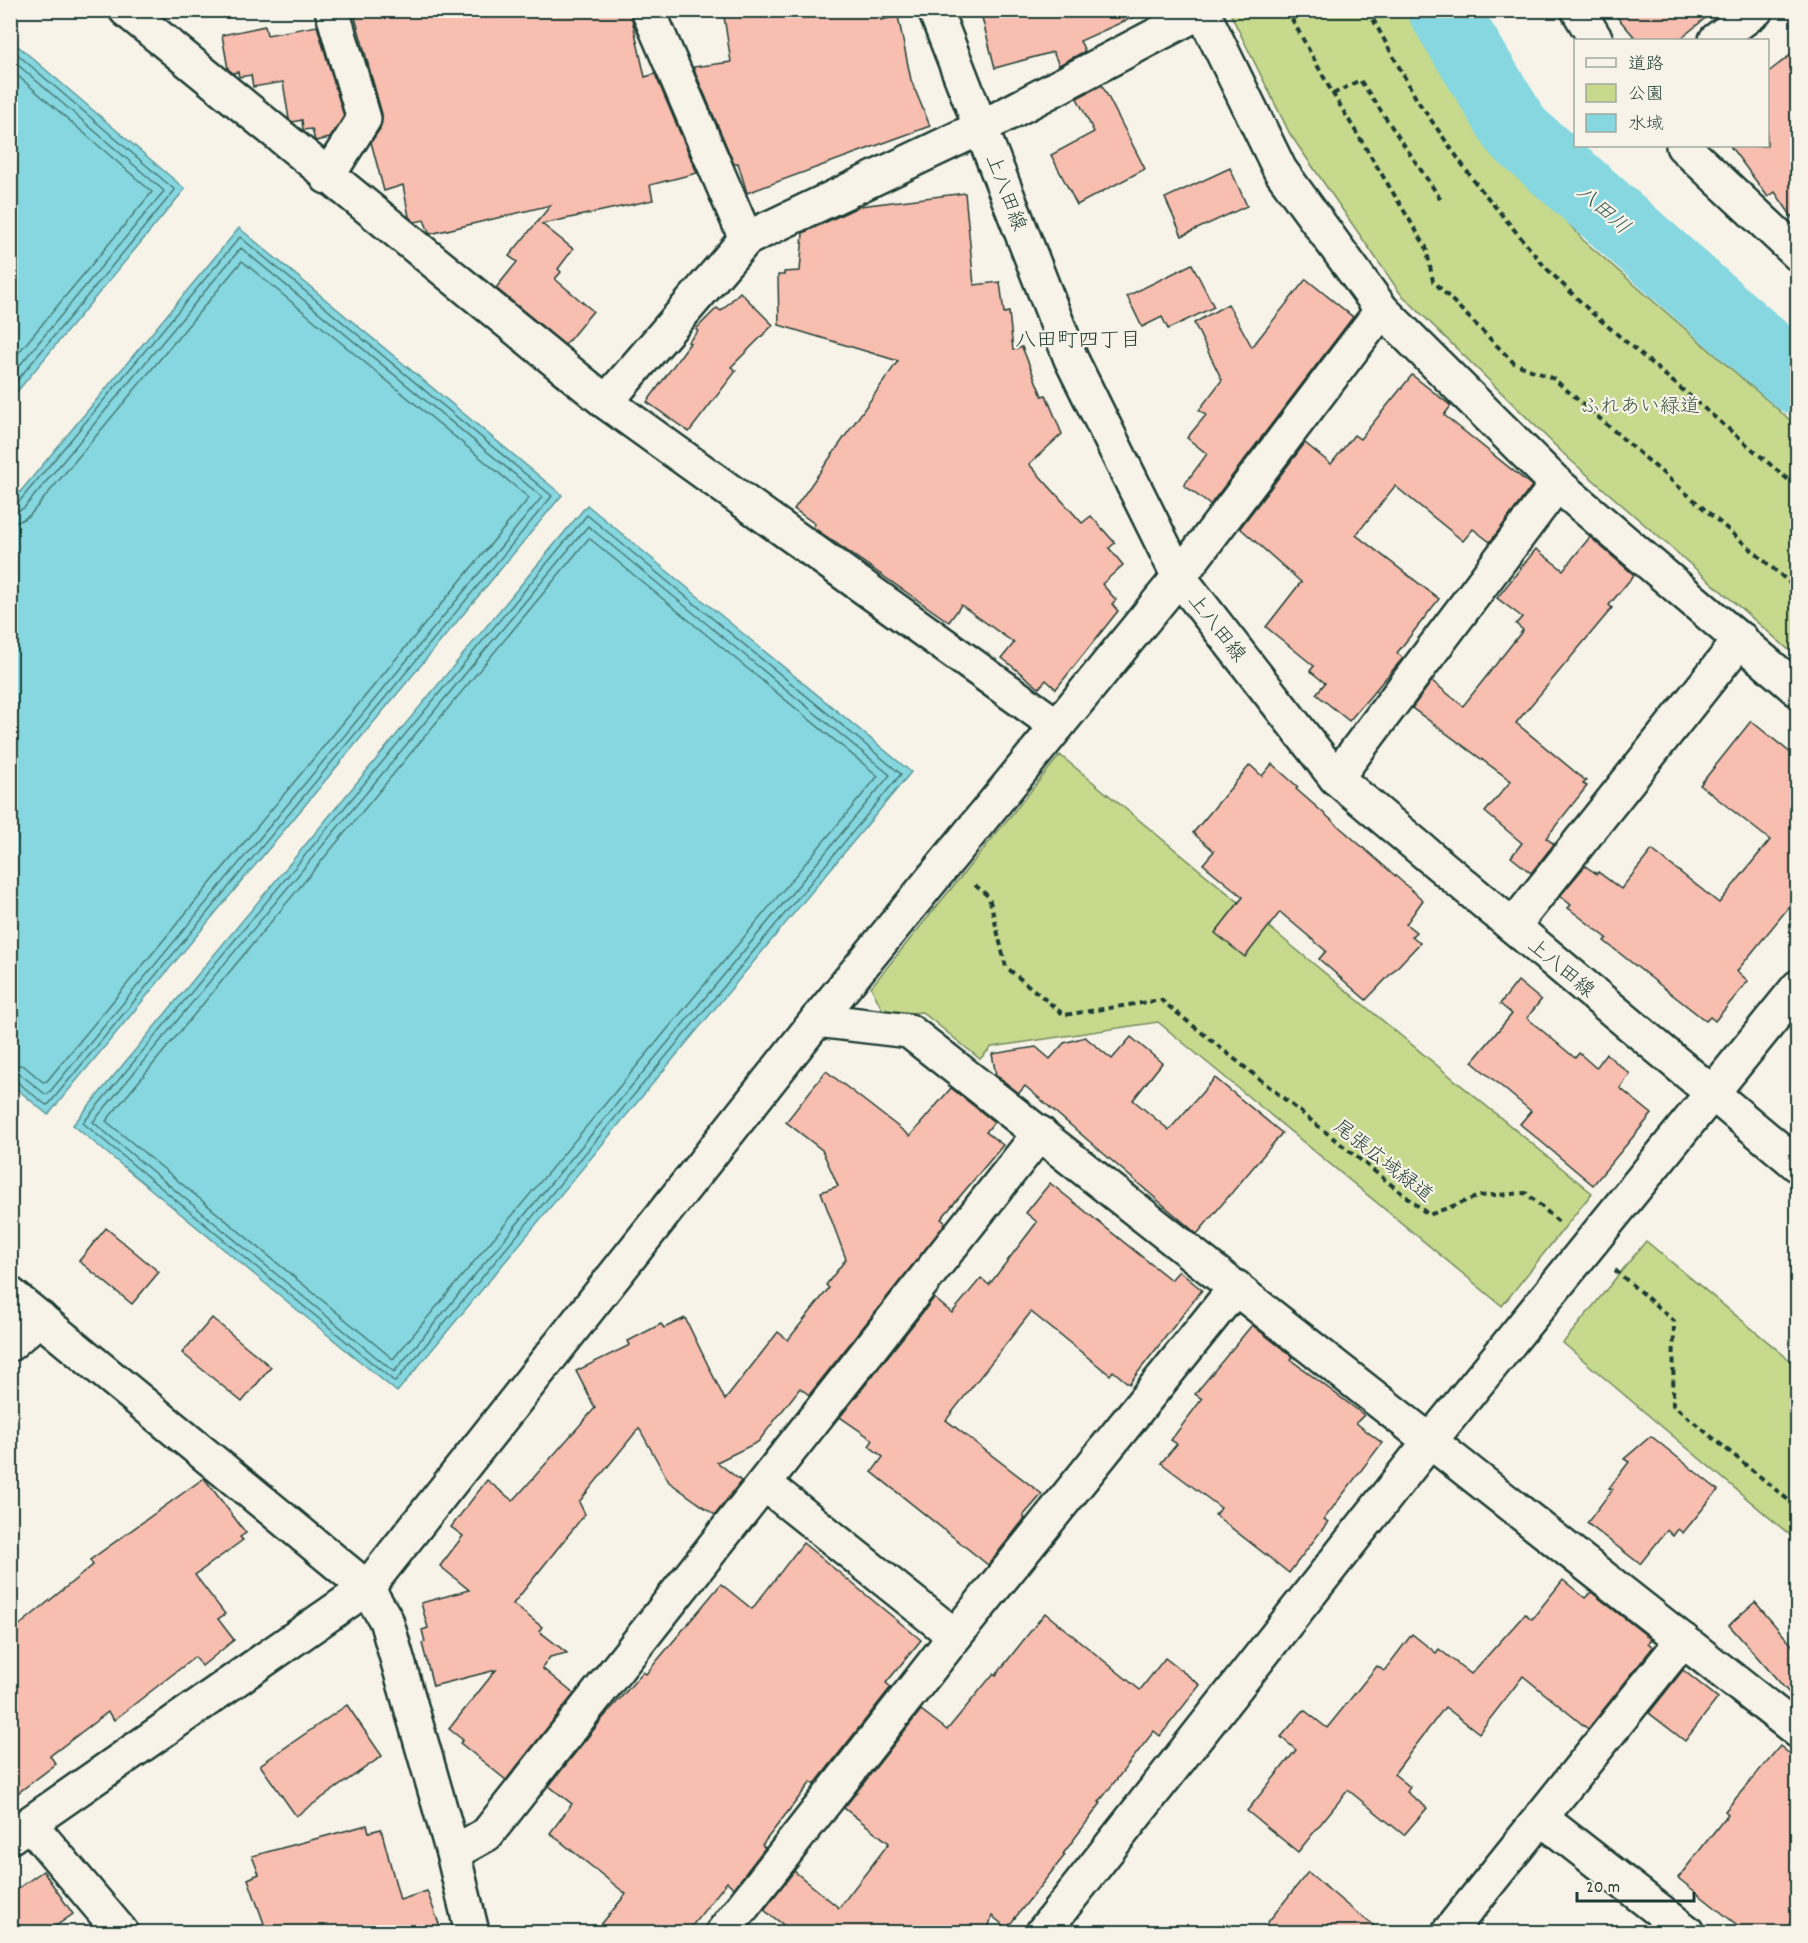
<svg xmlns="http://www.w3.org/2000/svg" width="1808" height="1943" viewBox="0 0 1808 1943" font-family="Dekko,'Klee One',sans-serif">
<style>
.green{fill:#c6d98d;stroke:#728b60;stroke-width:1.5}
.water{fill:#86d7df;stroke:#5d999b;stroke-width:1.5}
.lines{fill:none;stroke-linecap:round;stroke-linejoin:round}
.shore{stroke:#487b78;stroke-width:1.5}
.river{stroke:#86d7df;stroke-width:70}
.building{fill:#f8beaf;stroke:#1f3d34;stroke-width:1.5}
.minor-casing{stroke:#1f3d34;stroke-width:38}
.path{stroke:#1f3d34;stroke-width:4;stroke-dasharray:6 4.5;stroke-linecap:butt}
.minor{stroke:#f7f3e8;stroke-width:33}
.labels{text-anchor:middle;stroke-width:4.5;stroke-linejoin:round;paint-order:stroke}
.street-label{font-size:20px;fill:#1f3d34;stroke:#f7f3e8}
.park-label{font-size:20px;fill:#405c46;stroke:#f7f3e8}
.water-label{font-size:21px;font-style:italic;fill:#345c56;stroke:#f7f3e8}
.neighbourhood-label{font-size:21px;fill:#1f3d34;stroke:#f7f3e8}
</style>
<rect width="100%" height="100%" fill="#f7f3e8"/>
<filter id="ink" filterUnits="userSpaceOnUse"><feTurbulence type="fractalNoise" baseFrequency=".0167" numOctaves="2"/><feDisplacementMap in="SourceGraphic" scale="12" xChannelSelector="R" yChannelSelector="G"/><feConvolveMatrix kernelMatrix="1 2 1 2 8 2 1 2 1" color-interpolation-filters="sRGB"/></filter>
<g filter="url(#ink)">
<g class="green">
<path d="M1229,11h188l34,75 132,154 214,186v231l-229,-199 -168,-165 -110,-159z"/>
<path d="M1060,755l532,438 -90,113 -344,-284 -166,25 -12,12 -58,-47 -37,3 -14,-28z"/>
<path d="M1646,1241l151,125v175l-234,-198z"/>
</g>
<g class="water">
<path d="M11,40l174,149 -174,210z"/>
<path d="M239,228l323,267 -514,620 -37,-31v-581z"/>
<path d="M587,505l324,267 -514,620 -324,-267z"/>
</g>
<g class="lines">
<g class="shore">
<path d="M10,48l165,142 -165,199"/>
<path d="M10,58l154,133 -154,186"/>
<path d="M10,69l142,123 -142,171"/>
<path d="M10,506l8,-3 222,-266 312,259 -503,608 -3,1 -30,-24 -6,-2"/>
<path d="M10,514l14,-6 217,-260 301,249 -494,597h-3l-25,-20 -10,-2"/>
<path d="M587,515l314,259 -506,608 -312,-259z"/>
<path d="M10,523l10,-2 10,-6 212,-254 287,237 -482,583 -4,1 -19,-16 -14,-3"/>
<path d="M588,526l302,249 -496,597 -301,-250z"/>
<path d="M589,538l289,238 -485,583 -287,-238z"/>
</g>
<path class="river" d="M1443,10l74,122 281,248"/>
</g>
<g class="building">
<path d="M353,10h277l15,67 10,-3 42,99 -47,12 3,15 -111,24 31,25 -15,20 3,3 -6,7 38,32 -28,34 -69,-57 21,-26 -8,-6 42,-51 -121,29 -6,-14 -9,2 -6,-5 -6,-32 -19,6 -13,-49 9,-13 2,-15z"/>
<path d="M723,10h156l2,10 17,-4 13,64 19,46 -183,67 -9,-30 -4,1 -41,-97 38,-5z"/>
<path d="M980,10h169l-69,31 5,10 -26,14 -6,-13 -58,16z"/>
<path d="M1611,10h104l-36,30h-42z"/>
<path d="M265,26l2,9 50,-9 27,90 -14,22 -15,3 -3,-12 -9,1 -1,-10 -9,2 -4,-3 -6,-37 -30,5 -2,-12 -12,2 -1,-5 -5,1 -5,-4 -6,-34z"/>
<path d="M1797,50v174l-22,-32 -7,5 -38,-51h37v-73z"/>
<path d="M1102,85l43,84 -68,36 -26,-50 43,-23 -17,-34z"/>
<path d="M1230,168l17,38 -65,30 -17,-38z"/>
<path d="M965,193l9,92 26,-3 4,31 5,-1 4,38 9,-3 20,49 4,-1 16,39 -33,30 53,59 9,-7 24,27 -6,5 14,17 -21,19 14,16 -4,4 6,7 -62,78 -10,-9 -7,8 -37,-30 12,-15 -53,-38 -12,17 -136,-95 2,-3 -21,-15 104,-148 -119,-36 -1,-50h6v-3l16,-1 3,-38 57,-27z"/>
<path d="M1192,264l22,43 -46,22 -6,-12 -20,10 -15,-31z"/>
<path d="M1306,279l47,38 -143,188 -26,-20 23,-31 -20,-16 19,-23 -7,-5 23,-30 -28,-57 34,-19 24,43z"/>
<path d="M740,292l33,33 -42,42 5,4 -47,61 -42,-30 43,-59 -2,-1 10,-11 -2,-2 21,-21 4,3z"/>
<path d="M1412,375l39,31 -7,9 88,71 -42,56 -17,-13 -10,12 -68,-55 -39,49 83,64 -42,54 6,5 -54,63 -33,-27 9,-11 -15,-12 4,-5 -48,-39 35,-45 -61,-54 65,-85 26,21 23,-29 6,4z"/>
<path d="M1590,537l44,38 -25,30 3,3 -96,115 70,58 -3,3 4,2 -41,52 8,6 -23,29 -20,-16 11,-14 -37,-31 26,-31 -99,-73 20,-27 31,25 60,-76 -7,-6 6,-7 -25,-19 39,-49 27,21z"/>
<path d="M1751,721l46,37v139l-60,74 11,10 -33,40 -5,-4 -4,4 -102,-80 3,-3 -39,-30 3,-3 -11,-9 25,-30 12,8 1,-2 23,17 31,-39 67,53 51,-63 -70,-55z"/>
<path d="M1272,764l26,23 -2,2 127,111 -17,24 10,8 -4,4 8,7 -54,57 -47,-41 7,-8 -46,-39 -35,45 -30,-24 28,-36 -40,-33 11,-13 -21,-18 57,-68 12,11z"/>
<path d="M1518,981l23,19 -14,18 48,40 4,-5 17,15 10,-14 24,20 -10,14 32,26 -59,71 -73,-61 11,-13 -59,-49 40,-48 -12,-10z"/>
<path d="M1085,1037l27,22 19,-22 31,26 -29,37 36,30 46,-52 67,55 -85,101 -172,-148 -6,7 -23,-18 -4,-21 44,-7 14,12 14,-16z"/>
<path d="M826,1071l84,65 41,-48 43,34 -8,10 17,13 -62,74 5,4 -137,172 -9,-7 -42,54 -41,20 24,19 -26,34 -46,-33 -30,-54 -60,74 6,12 -72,90 29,23 -3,4 28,22 -17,4 -8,11 32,26 -68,86 -46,-37 3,-3 -14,-11 47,-59 -63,16 -11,-43 3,-1 -3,-12 6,-2 -7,-25 48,-13 -29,-24 23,-30 -12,-9 36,-47 26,21 82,-93 -19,-37 54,-26 -2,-4 33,-17 3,4 21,-10 40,82 53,-68 10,8 41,-52 -3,-3 20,-26 -25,-67 17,-6 -16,-36 -36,-28z"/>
<path d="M1050,1183l121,97 8,-9 23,19 -73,94 -16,-13 -3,4 -79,-63 -85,108 96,74 -19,22 2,2 -37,47 -116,-93 11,-15 -14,-11 4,-6 -33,-23 94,-119 18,15 29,-35 8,7 48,-63 -11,-9z"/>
<path d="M106,1228l53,44 -27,32 -53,-43z"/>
<path d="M212,1318l59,49 -29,35 -60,-49z"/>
<path d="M1252,1325l41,32 -2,3 73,55 -8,8 26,20 -58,76 4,3 -39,51 -74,-58 6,-7 -60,-45 16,-19 -6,-4 31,-41 -7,-5z"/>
<path d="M1651,1436l67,54 -35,43 -5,-4 -5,7 -6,-6 -27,34 -53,-41 25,-33 -3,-2 20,-26 -5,-3z"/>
<path d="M204,1478l42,55 -6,4 3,3 -48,35 30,39 -7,5 16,21 -32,26 -7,-9 -81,63 -6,-8 -58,44 6,8 -46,35 1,-167 82,-67 -3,-5z"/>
<path d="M803,1543l118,97 -35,43 5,4 -77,98 -3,-3 -49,63 3,3 -31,40 -7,-6 -40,50h-92l31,-38 -76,-61 22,-29 -23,-18 54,-68 40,-46 3,2 75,-90 31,25z"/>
<path d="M1563,1580l22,18 6,-6 60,47 -3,4 5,4 -65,82 -65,-53 -44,57 -34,-26 -51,67 16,13 -3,5 20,16 -23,27 -56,-45 -50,62 -51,-41 49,-61 -15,-13 23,-27 23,18 50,-62 7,5 28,-37 24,19 3,-4 32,25 54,-60 7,5z"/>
<path d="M1755,1602l42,49v51l-68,-77z"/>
<path d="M1045,1613l95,77 25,-32 35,27 -40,51 -6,-5 -55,71 2,1 -38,51 2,1 -58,73 -15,-12 -5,16h-194l-29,-22 30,-39 45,37 50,-65 -45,-35 77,-98 26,20 47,-57 2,2z"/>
<path d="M1683,1670l35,28 -33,43 -36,-28z"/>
<path d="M347,1705l35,51 -86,60 -36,-51z"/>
<path d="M1780,1746l17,14v155l-14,17h-37l-68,-54 50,-64 -3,-3z"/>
<path d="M367,1825l2,7 12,-3 19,71 27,-9 15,41h-175l-19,-53 11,-5 -7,-18z"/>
<path d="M43,1871l30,43 -26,18h-37v-38z"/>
<path d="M1308,1872l39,33 35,27h-122z"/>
</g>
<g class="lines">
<defs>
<g id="minor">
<path d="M126,10l480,392 451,324"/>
<path d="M648,10l98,229"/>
<path d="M935,10l136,349 108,218 157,201 462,387"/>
<path d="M1202,10l78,160 102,140 175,174 241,206"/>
<path d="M1578,10l18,30"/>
<path d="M1716,40l40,-30"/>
<path d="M1683,146l115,108"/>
<path d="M327,177l37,-58 -32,-109"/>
<path d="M606,402l140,-163 236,-112 220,-116"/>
<path d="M1336,778l221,-294"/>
<path d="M1513,926l228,-287"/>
<path d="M817,1020l92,11 889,700"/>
<path d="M10,1294l357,294 19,32 67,233 19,79"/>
<path d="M10,1344l30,-26"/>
<path d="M765,1484l190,152"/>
<path d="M1541,1818l146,114"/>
<path d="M30,1824l91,108"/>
<path d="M10,1837l357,-249 450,-568 362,-443 203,-267"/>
<path d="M453,1853l34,-19 553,-701"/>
<path d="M723,1932l232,-296 281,-349"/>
<path d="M1043,1932l387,-491 368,-454"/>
<path d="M1449,1932l234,-292"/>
</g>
</defs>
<use href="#minor" class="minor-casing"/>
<g class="path">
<path d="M1287,10l46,84 93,153 7,34 81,82 40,16 244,211"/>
<path d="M1368,10l49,90 57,81 71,86 46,45 207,176"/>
<path d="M1333,94l27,-14 82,121"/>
<path d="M975,885l14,12 17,70 58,48 97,-15 268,215 50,-19 47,-3 33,29"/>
<path d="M1615,1270l59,51 -1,84 125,103"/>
</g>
<use href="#minor" class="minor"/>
</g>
</g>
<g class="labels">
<g class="street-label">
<text transform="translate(1007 192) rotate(69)" y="7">上八田線</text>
<text transform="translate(1218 627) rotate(52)" y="7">上八田線</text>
<text transform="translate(1562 967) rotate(40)" y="7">上八田線</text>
<text transform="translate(1384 1160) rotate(38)" y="7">尾張広域緑道</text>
</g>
<g class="park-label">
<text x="1640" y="412">ふれあい緑道</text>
</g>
<g class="water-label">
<text transform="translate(1604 209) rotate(41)" y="7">八田川</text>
</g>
<g class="neighbourhood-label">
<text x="1078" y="346">八田町四丁目</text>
</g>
</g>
<rect width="1808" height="1943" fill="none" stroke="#f7f3e8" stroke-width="36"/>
<rect x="18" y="18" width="1772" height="1907" fill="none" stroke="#1f3d34" stroke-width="2" filter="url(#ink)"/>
<rect x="1574" y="39" width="195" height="108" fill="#f7f3e8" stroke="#a1aaa0" stroke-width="1.5"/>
<rect x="1586" y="58" width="30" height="9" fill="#f7f3e8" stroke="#a1aaa0" stroke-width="1.5"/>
<text x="1628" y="69" font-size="18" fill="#1f3d34">道路</text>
<rect x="1586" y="84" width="30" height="18" fill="#c6d98d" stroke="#a1aaa0" stroke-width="1.5"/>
<text x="1628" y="99" font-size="18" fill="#1f3d34">公園</text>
<rect x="1586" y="114" width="30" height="18" fill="#86d7df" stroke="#a1aaa0" stroke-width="1.5"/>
<text x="1628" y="129" font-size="18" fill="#1f3d34">水域</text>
<path d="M1577 1892v9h117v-9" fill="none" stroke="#1f3d34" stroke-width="3"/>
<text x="1586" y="1892" font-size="18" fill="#1f3d34" stroke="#f7f3e8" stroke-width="4.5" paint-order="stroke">20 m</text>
</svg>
